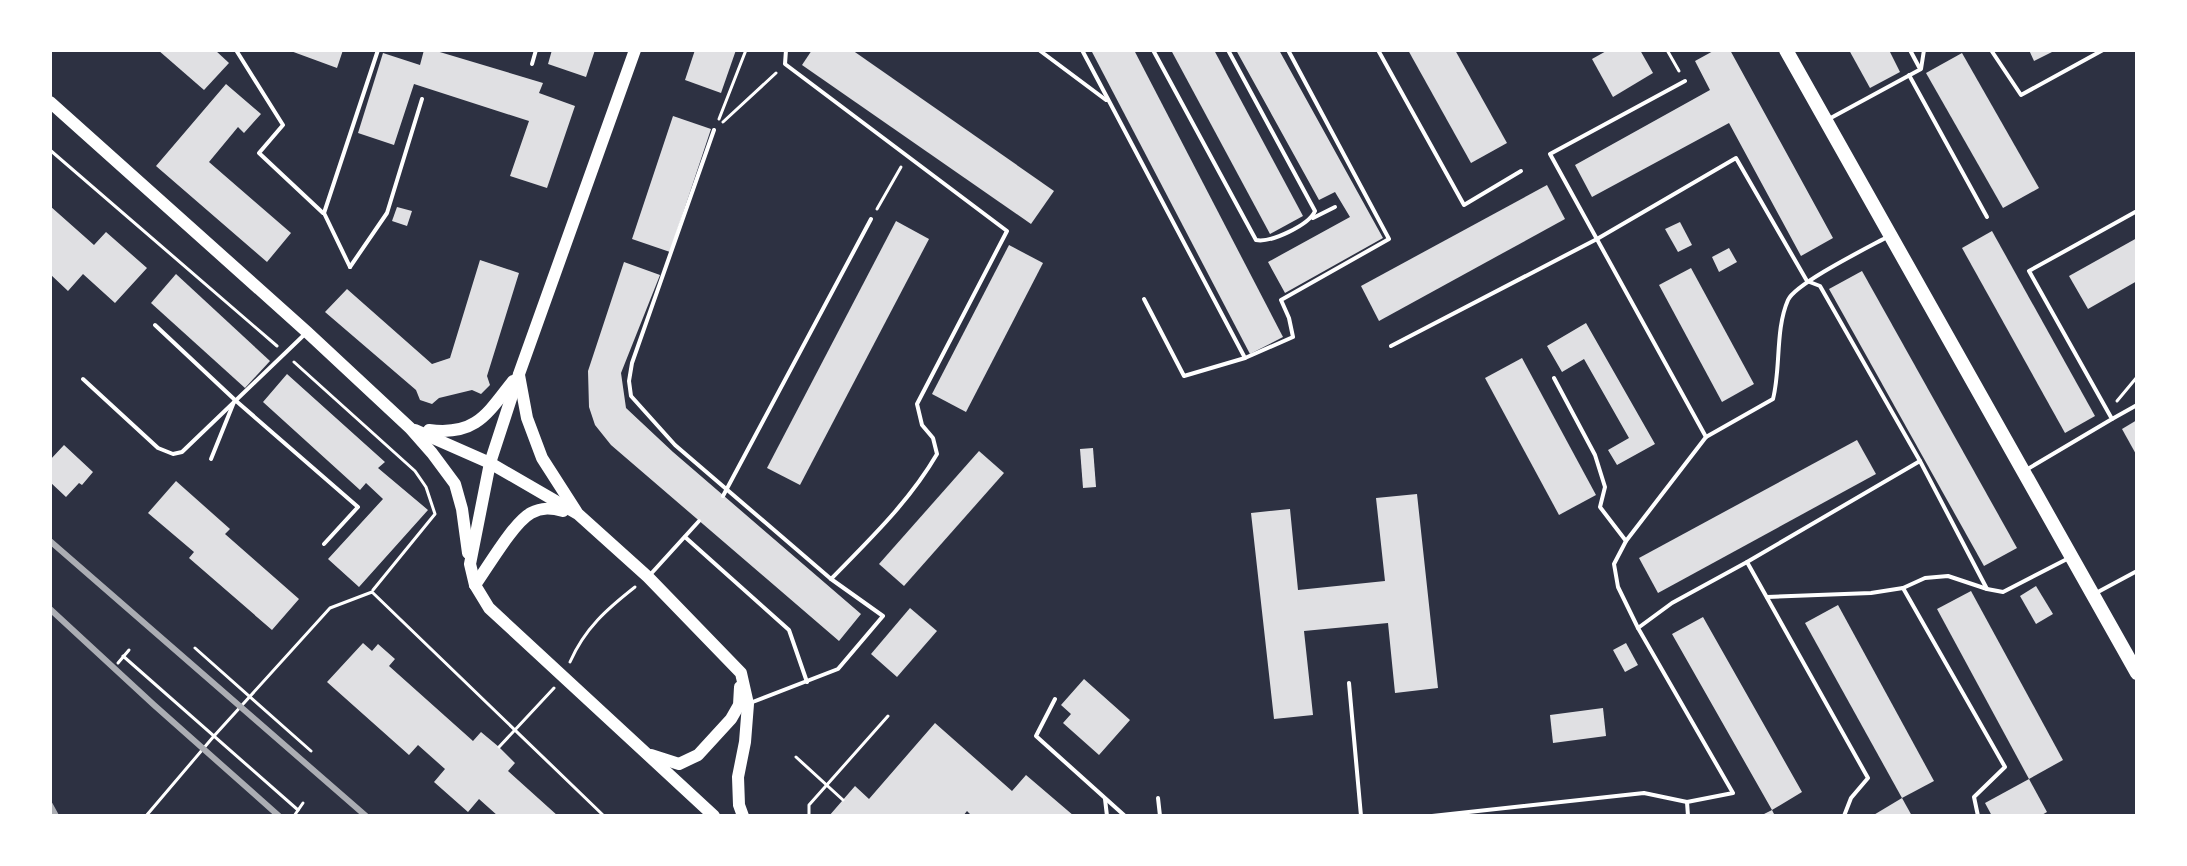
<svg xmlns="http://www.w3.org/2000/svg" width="2187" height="866" viewBox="0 0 2187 866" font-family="Lato,sans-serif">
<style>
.building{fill:#e0e0e3}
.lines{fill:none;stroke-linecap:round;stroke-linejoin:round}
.path{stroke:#fff;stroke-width:3}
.service{stroke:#fff;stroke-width:4}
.secondary{stroke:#fff;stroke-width:12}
.primary{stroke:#fff;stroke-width:14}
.rail{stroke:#abadb3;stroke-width:6}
</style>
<rect width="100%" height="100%" fill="#2d3142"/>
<g class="building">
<path d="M158,50h57l14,13 -25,27z"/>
<path d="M288,50h55l-6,18z"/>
<path d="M424,50h9l110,33 -4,10 36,13 -28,82 -37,-12 19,-55 -115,-37 -20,61 -36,-12 25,-80 37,12z"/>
<path d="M552,50h43l-9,27 -38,-13z"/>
<path d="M695,50h41l-15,43 -36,-13z"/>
<path d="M812,50h40l202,141 -23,33 -229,-159z"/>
<path d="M1091,50h43l149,287 -33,17z"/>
<path d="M1171,50h43l89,166 -33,18z"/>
<path d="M1236,50h43l104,188 -98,55 -17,-31 82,-45 -15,-25 -16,8z"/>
<path d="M1408,50h47l52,93 -36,20z"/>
<path d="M1608,50h32l13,23 -40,24 -21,-38z"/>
<path d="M1715,50h15l103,188 -32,18 -72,-133 -137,74 -17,-32 135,-75 -15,-29z"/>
<path d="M1849,50h40l11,22 -30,16z"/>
<path d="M2029,50h27l-22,11z"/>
<path d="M1962,53l77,135 -36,20 -77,-135z"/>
<path d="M226,84l35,30 -17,19 -6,-6 -29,35 82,71 -24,29 -111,-96z"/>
<path d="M673,116l38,13 -41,123 -38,-13z"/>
<path d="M1547,185l18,34 -186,102 -18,-35z"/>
<path d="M50,206l44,39 12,-13 41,36 -32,35 -32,-29 -15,17 -18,-17z"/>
<path d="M397,207l15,4 -5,15 -15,-5z"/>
<path d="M896,221l33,18 -129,246 -33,-17z"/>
<path d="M1680,222l12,23 -14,7 -13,-23z"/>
<path d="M1992,231l103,185 -30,17 -103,-185z"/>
<path d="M2137,238v43l-49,28 -19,-33z"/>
<path d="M1009,245l34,18 -77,149 -34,-18z"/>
<path d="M1729,248l8,14 -18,10 -7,-15z"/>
<path d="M480,260l39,13 -32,103 3,9 -9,9 -9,-4 -33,8 -7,6 -12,-4 -4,-10 -91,-78 22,-23 85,75 18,-6z"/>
<path d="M624,262l36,13 -39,98 5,35 47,44 188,162 -22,27 -228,-196 -16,-20 -6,-18 -1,-36z"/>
<path d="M1691,268l63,116 -32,18 -63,-117z"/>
<path d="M1862,271l155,277 -33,18 -155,-277z"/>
<path d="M176,274l94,87 -25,27 -94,-85z"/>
<path d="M1586,323l69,121 -38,21 -9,-15 21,-12 -45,-79 -22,13 -15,-26z"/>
<path d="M1522,358l74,137 -37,20 -74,-137z"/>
<path d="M287,374l98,88 -7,6 50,42 -69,77 -31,-28 55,-60 -17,-16 -6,7 -97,-88z"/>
<path d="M2137,420v36l-15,-27z"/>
<path d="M1857,440l19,34 -218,119 -19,-35z"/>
<path d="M64,445l29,27 -11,13 -3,-2 -13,14 -16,-15v-22z"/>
<path d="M1093,448l3,39 -13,1 -3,-39z"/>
<path d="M979,451l25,22 -100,113 -25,-22z"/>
<path d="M176,481l54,48 -5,5 74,65 -27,31 -83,-72 5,-6 -46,-39z"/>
<path d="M1417,494l21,194 -43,5 -7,-70 -84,8 9,84 -39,4 -23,-206 39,-4 8,81 87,-9 -9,-83z"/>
<path d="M2036,586l17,28 -17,10 -16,-28z"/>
<path d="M1971,591l92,169 -34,19 -92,-170z"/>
<path d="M1838,605l96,176 -32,17 -97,-175z"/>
<path d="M910,608l27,23 -40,46 -26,-23z"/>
<path d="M1703,617l99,175 -30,18 3,6h-15l12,-6 -100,-176z"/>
<path d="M363,643l9,8 6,-7 17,15 -6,7 84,75 8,-9 18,15 16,16 -7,8 50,45h-60l-19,-17 -11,13 -34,-30 11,-13 -27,-24 -9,10 -82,-73z"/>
<path d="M1626,643l12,22 -13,7 -12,-22z"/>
<path d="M1084,679l46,41 -31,35 -36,-32 8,-9 -10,-9z"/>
<path d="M1603,708l3,28 -53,7 -3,-28z"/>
<path d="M935,723l77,68 14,-16 48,41h-102l-5,-5 -4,5h-134l26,-30 14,13z"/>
<path d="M2029,779l18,33 -7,4h-48l-7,-13z"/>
<path d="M1902,798l10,18h-40z"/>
</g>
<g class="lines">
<g class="path">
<path d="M1667,50l12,21"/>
<path d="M719,119l27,-69"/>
<path d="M723,122l53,-49"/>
<path d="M50,150l227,196"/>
<path d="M877,209l24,-42"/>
<path d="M294,362l121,109 11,16 9,27 -62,76"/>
<path d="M2117,401l20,-24"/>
<path d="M195,648l116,103"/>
<path d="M123,656l175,154"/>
<path d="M570,662c15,-34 37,-53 65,-75"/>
<path d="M118,663l11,-13"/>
<path d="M499,747l55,-59"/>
<path d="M796,757l47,43"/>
<path d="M146,816l68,-80 116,-128 42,-16 232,224"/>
<path d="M294,816l9,-13"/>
<path d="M809,816v-11l79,-89"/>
</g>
<g class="service">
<path d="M236,50l47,75 -24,28 64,60"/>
<path d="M786,50l-1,14 222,167 -90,173 5,21 11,13 4,16c-28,48 -67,85 -106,125"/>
<path d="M1039,50l67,50"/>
<path d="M1082,50l163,308 48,-21 -4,-19 -8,-18 108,-61 -101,-189"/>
<path d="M1153,50l103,190c15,3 53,-15 59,-29l-87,-161"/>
<path d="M1378,50l86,155 57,-34"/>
<path d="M1910,50l9,17"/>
<path d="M1991,50l30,45 82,-45"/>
<path d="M532,64l4,-14"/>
<path d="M1909,75l78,142"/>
<path d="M1685,81l-135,73 156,283 67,-38c8,-31 2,-69 15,-99 8,-17 81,-53 101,-64"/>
<path d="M1827,120l94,-51 3,-19"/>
<path d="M714,130l-82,233 -3,18 2,15 44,49 156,134 52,37 -45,53 -88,34"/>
<path d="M1313,218l22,-11"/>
<path d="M350,267l-26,-54 54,-163"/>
<path d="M350,267l37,-54 35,-114"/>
<path d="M1144,299l40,77 61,-18"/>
<path d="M155,325l80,75 123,107 -34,37"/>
<path d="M1391,346l206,-107 139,-81 71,123 13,5 100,175 67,128 16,3 66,-34"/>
<path d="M1554,378l41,77 10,32 -5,20 26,34"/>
<path d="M83,379l75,69 15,6 9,-2 123,-118"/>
<path d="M2112,419l25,-14"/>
<path d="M211,459l23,-57"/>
<path d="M2026,470l86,-51 -83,-148 108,-60"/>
<path d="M723,496l148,-277"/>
<path d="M685,537l104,93 18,52"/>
<path d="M1747,562l121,216 -17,20 -7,18"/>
<path d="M649,576l50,-55"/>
<path d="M1903,588l102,179 -31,30 4,19"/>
<path d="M2096,593l41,-22"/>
<path d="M1767,597l104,-4 32,-5 22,-10 23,-2 39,13"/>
<path d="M1638,628l34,-25 75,-41 173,-101"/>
<path d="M1349,683l12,133"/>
<path d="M1055,699l-19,37 89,80"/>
<path d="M1158,798l2,18"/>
<path d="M1105,799l2,17"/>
<path d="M1687,802l1,14"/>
<path d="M1432,816l212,-23 43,9 46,-9 -95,-165 -20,-41 -4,-23 12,-23 80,-104"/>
</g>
<g class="secondary">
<path d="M635,50l-116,324 -29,89 -20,101 5,21 14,23 225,208"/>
<path d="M50,102l257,230 103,96 22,25 23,31 7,25 6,44"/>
<path d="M519,375l8,43 15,40 34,53"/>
<path d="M415,430l75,33 88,51 70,63 93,96 7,31 -3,38 -7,35 1,28 4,11"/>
<path d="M429,430c47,6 58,-16 84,-49"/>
<path d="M475,585c13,-18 38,-62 56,-72 11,-6 21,-5 32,-2"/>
<path d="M651,755l28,9 19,-9 33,-36 8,-14 1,-18"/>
</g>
<path class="primary" d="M1786,50l351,623"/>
<g class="rail">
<path d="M50,541l316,275"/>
<path d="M50,609l104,96 125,111"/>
<path d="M50,805l6,11"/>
</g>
</g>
<rect width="2187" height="866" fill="none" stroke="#ffffff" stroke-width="104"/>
</svg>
